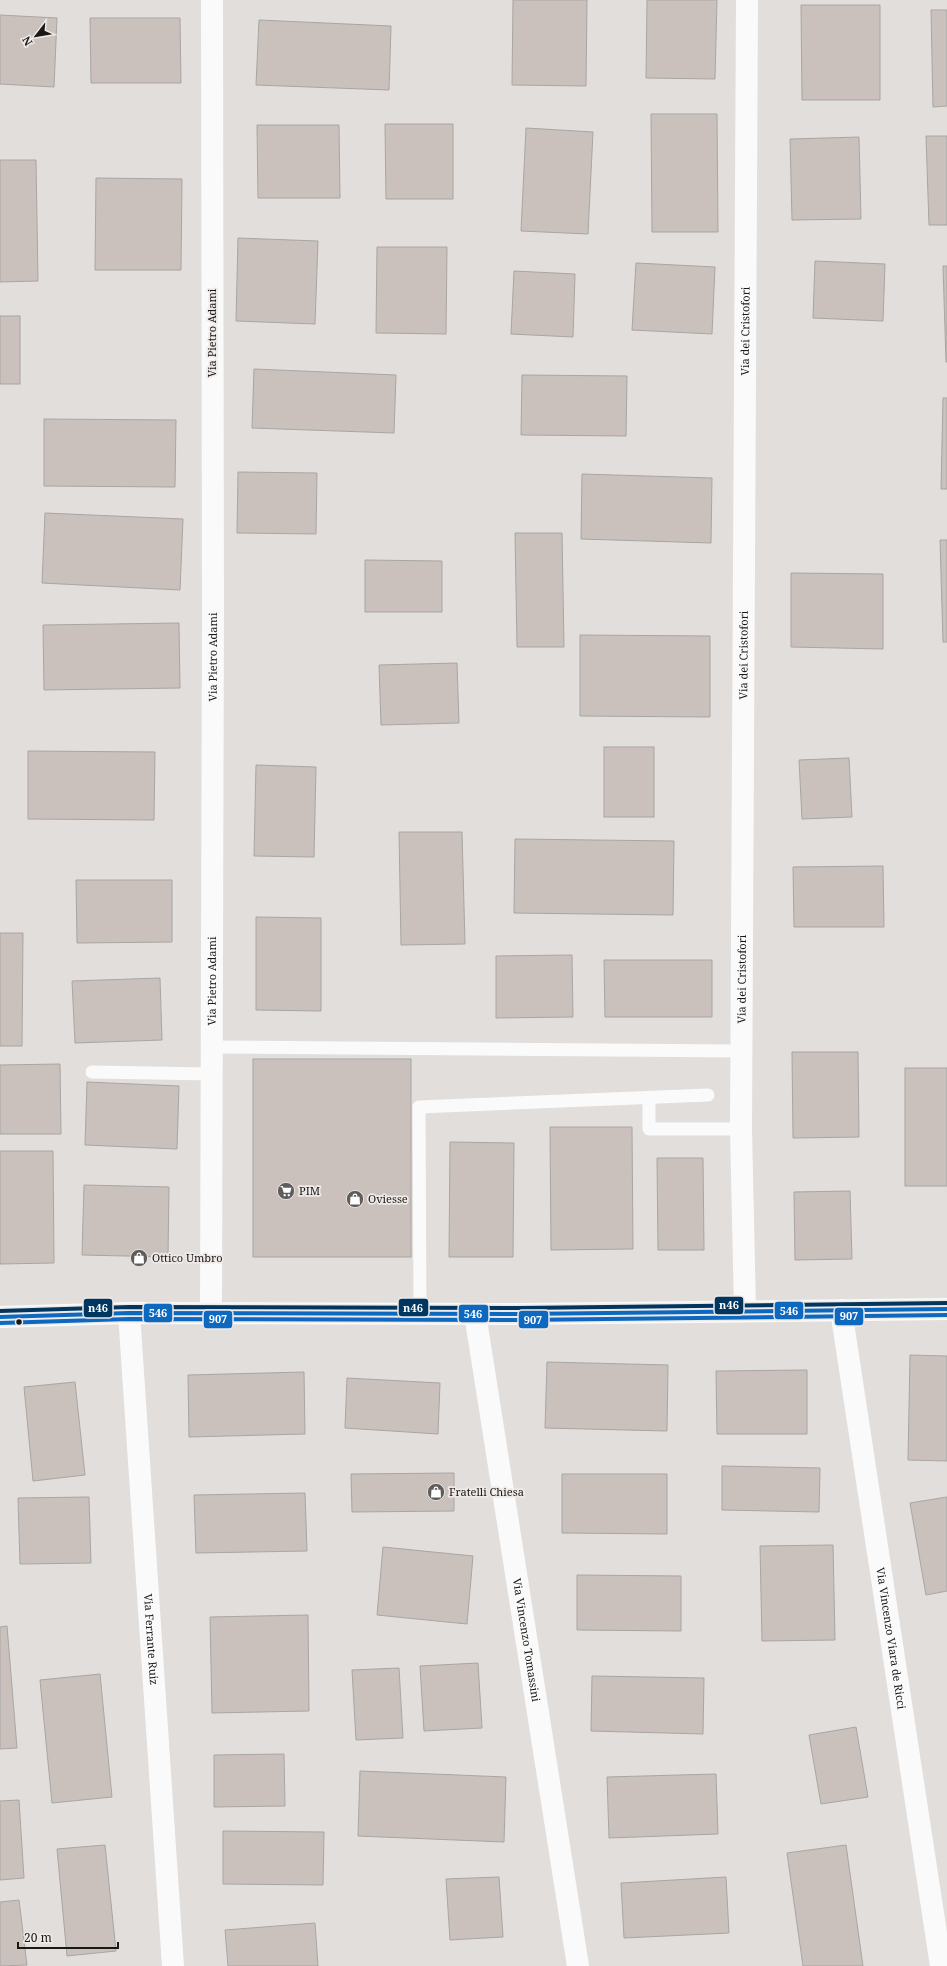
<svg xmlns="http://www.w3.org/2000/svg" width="947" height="1966" viewBox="0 0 947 1966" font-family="'Noto Serif',serif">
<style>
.building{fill:#cac0bc;stroke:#a8a6a5}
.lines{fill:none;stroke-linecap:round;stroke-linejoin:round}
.service{stroke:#fafafa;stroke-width:13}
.minor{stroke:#fafafa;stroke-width:22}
.secondary{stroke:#fafafa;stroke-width:22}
.bus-1-casing{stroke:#efeae8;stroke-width:7}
.bus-2-casing{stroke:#efeae8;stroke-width:7}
.bus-3-casing{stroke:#efeae8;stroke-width:7}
.bus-1{stroke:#0c69bf;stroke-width:4}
.bus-2{stroke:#0c69bf;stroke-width:4}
.bus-3{stroke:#00365f;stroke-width:4}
.bus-dot{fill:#191817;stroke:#efeae8;stroke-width:1.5}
.labels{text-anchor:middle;stroke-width:3.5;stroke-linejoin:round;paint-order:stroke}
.street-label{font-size:11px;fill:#191817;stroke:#efeae8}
.poi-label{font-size:11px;fill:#191817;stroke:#efeae8;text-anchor:start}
.line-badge{stroke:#efeae8;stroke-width:1.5}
.badge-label{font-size:11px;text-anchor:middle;font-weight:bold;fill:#fff}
</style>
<rect width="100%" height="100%" fill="#e1dedc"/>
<g class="building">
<path d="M513,0h74l-1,86 -74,-1z"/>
<path d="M647,0h70l-2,79 -69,-1z"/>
<path d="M801,5h79v95h-78z"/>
<path d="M931,10h16v96l-14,1z"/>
<path d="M0,15l57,3 -3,69 -54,-3z"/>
<path d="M90,18h90l1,65h-90z"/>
<path d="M259,20l132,6 -2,64 -133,-5z"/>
<path d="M651,114h66l1,118h-66z"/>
<path d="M385,124h68v75h-67z"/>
<path d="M257,125h82l1,73h-82z"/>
<path d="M526,128l67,4 -5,102 -67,-3z"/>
<path d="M926,136h21v89h-18z"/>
<path d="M859,137l2,82 -69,1 -2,-81z"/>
<path d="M0,160h36l2,121 -38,1z"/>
<path d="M96,178l86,1 -1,91h-86z"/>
<path d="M238,238l80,3 -3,83 -79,-3z"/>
<path d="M377,247h70l-1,87 -70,-1z"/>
<path d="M815,261l70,3 -2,57 -70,-3z"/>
<path d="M636,263l79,4 -3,67 -80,-4z"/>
<path d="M943,266h4v96h-1z"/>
<path d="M514,271l61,3 -2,63 -62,-3z"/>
<rect x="0" y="316" width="20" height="68"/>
<path d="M254,369l142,6 -2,58 -142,-5z"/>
<path d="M522,375l105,1 -1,60 -105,-1z"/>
<path d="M943,398h4v91h-6z"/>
<path d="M44,419l132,1 -1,67 -131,-1z"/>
<path d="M238,472l79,1 -1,61 -79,-1z"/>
<path d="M582,474l130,4 -1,65 -130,-4z"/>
<path d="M45,513l138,6 -3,71 -138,-7z"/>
<path d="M515,533h47l2,114h-47z"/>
<path d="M940,540h7v102h-4z"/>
<path d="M365,560l77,1v51h-77z"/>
<path d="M791,573l92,1v75l-92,-2z"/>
<path d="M179,623l1,65 -136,2 -1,-65z"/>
<path d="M580,635l130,1v81l-130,-1z"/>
<path d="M457,663l2,60 -78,2 -2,-60z"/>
<rect x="604" y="747" width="50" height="70"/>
<path d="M28,751l127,1 -1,68 -126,-1z"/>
<path d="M849,758l3,59 -50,2 -3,-59z"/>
<path d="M256,765l60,2 -2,90 -60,-1z"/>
<path d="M399,832h63l3,112 -64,1z"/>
<path d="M515,839l159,2 -1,74 -159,-2z"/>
<path d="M883,866l1,61h-90l-1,-60z"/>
<path d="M76,880h96v62l-95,1z"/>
<path d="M256,917l65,1v93l-65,-1z"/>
<path d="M0,933h23l-1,113h-22z"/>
<path d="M572,955l1,62 -77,1v-62z"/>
<path d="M604,960h108v57h-107z"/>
<path d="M160,978l2,62 -87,3 -3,-62z"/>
<path d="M792,1052h66l1,85 -66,1z"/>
<rect x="253" y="1059" width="158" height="198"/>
<path d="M60,1064l1,70h-61v-69z"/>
<rect x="905" y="1068" width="42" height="118"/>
<path d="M87,1082l92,4 -2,63 -92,-4z"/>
<path d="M550,1127h82l1,122 -82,1z"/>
<path d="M450,1142l64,1 -1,114h-64z"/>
<path d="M0,1151h53l1,112 -54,1z"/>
<path d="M657,1158h46l1,92h-46z"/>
<path d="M84,1185l85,2 -1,70 -86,-2z"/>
<path d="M850,1191l2,68 -57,1 -1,-68z"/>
<path d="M910,1355l37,1v105l-39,-1z"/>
<path d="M547,1362l121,3 -1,66 -122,-3z"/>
<path d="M807,1370v64h-90l-1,-63z"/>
<path d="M304,1372l1,62 -116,3 -1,-62z"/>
<path d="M347,1378l93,5 -2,51 -93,-6z"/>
<path d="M75,1382l10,93 -52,6 -9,-94z"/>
<path d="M722,1466l98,2 -1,44 -97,-2z"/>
<path d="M454,1473v38l-102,1 -1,-38z"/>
<path d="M562,1474h105v60l-105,-1z"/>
<path d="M305,1493l2,58 -111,2 -2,-58z"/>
<path d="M89,1497l2,66 -71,1 -2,-66z"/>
<path d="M947,1497v94l-21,4 -16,-92z"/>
<path d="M833,1545l2,95 -73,1 -2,-95z"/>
<path d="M383,1547l90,9 -6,68 -90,-9z"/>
<path d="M577,1575l104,1v55l-104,-1z"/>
<path d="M308,1615l1,96 -97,2 -2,-96z"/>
<path d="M7,1626l10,122 -17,1v-122z"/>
<path d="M478,1663l4,65 -58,3 -4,-65z"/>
<path d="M399,1668l4,70 -47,2 -4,-70z"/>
<path d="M100,1674l12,123 -60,6 -12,-123z"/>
<path d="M592,1676l112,2 -1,56 -112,-3z"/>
<path d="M856,1727l12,70 -47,7 -12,-69z"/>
<path d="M284,1754l1,52 -71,1v-52z"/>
<path d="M360,1771l146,6 -2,65 -146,-6z"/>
<path d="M716,1774l2,60 -109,4 -2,-61z"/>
<path d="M19,1800l5,78 -24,2v-79z"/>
<path d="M223,1831l101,1 -1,53 -100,-1z"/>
<path d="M105,1845l11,106 -49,5 -10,-107z"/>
<path d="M846,1845l17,121h-60l-16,-113z"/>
<path d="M499,1877l4,60 -53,3 -4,-61z"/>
<path d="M726,1877l3,56 -105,5 -3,-55z"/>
<path d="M19,1900l8,65 -27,1v-64z"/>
<path d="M315,1923l3,43h-90l-3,-36z"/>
</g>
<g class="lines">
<g class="service">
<path d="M211,1047l530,4"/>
<path d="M92,1072l119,2"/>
<path d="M649,1099v30h92"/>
<path d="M420,1313l-1,-206 289,-12"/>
</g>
<g class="minor">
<path id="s1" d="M745,1310l-4,-181 6,-1129"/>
<path id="s2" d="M841,1310l100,656"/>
<path id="s3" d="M129,1313l44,653"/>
<path id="s4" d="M211,1314l2,-705 -1,-609"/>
<path id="s5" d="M475,1314l103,652"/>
</g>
<path class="secondary" d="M0,1317l129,-4 389,1 429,-5"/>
<defs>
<path id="bus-1" d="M0,1317l129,-4 389,1 429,-5"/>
<path id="bus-2" d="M0,1323l129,-4 389,1 429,-5"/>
<path id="bus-3" d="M0,1311l129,-4 389,1 429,-5"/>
</defs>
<use href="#bus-1" class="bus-1-casing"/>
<use href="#bus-2" class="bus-2-casing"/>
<use href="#bus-3" class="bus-3-casing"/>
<use href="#bus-1" class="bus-1"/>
<use href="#bus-2" class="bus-2"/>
<use href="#bus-3" class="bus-3"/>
</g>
<defs>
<symbol id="supermarket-disc" viewBox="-11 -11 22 22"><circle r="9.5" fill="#5f5d5c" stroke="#efeae8"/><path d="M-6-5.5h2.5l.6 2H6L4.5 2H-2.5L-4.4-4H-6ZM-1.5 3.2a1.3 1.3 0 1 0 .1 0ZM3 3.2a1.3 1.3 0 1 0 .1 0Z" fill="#fff"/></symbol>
<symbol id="shop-disc" viewBox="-11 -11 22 22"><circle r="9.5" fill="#5f5d5c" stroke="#efeae8"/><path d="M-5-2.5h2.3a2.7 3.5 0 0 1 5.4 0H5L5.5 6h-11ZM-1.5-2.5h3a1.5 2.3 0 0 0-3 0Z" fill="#fff"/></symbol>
</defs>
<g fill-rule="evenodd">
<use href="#supermarket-disc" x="276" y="1181" width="20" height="20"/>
<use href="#shop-disc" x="345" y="1189" width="20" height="20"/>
<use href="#shop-disc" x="129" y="1248" width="20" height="20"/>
<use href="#shop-disc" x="426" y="1482" width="20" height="20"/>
</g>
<circle class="bus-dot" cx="19" cy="1322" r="3.5"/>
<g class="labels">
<g class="street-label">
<text dy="4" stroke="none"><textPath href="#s1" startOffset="979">Via dei Cristofori</textPath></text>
<text transform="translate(212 333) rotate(-90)" y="4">Via Pietro Adami</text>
<text dy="4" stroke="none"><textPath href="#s1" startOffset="655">Via dei Cristofori</textPath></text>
<text dy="4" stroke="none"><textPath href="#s4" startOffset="657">Via Pietro Adami</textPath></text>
<text dy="4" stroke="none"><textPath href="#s1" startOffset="331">Via dei Cristofori</textPath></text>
<text dy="4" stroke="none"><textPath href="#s4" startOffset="333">Via Pietro Adami</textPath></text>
<text dy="4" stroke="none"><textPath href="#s2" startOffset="332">Via Vincenzo Viara de Ricci</textPath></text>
<text dy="4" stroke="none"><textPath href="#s3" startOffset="327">Via Ferrante Ruiz</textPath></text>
<text dy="4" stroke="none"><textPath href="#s5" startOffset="330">Via Vincenzo Tomassini</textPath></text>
</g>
<g class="poi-label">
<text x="299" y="1195">PIM</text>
<text x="368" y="1203">Oviesse</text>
<text x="152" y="1262">Ottico Umbro</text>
<text x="449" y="1496">Fratelli Chiesa</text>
</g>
</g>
<g class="line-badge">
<rect x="714" y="1296" width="30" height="19" rx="4" fill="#00365f"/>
<rect x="398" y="1298" width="31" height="19" rx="4" fill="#00365f"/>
<rect x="83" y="1298" width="30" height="20" rx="4" fill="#00365f"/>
<rect x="774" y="1301" width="30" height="19" rx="4" fill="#0c69bf"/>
<rect x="143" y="1303" width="30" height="20" rx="4" fill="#0c69bf"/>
<rect x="458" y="1304" width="31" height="19" rx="4" fill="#0c69bf"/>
<rect x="834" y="1307" width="30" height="19" rx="4" fill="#0c69bf"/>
<rect x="203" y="1310" width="30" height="19" rx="4" fill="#0c69bf"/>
<rect x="518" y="1310" width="31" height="19" rx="4" fill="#0c69bf"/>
</g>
<g class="badge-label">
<text x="729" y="1309">n46</text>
<text x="413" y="1312">n46</text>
<text x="98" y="1312">n46</text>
<text x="789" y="1315">546</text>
<text x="158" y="1317">546</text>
<text x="473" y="1318">546</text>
<text x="849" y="1320">907</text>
<text x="218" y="1323">907</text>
<text x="533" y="1324">907</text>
</g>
<g transform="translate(36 36) rotate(239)" stroke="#efeae8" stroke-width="3" paint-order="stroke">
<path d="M0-3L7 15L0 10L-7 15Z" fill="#191817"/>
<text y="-6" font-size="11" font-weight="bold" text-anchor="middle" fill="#191817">N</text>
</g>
<path d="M18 1942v6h100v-6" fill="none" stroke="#191817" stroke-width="2"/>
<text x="24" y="1942" font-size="12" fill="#191817" stroke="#efeae8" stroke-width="3" paint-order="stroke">20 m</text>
</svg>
